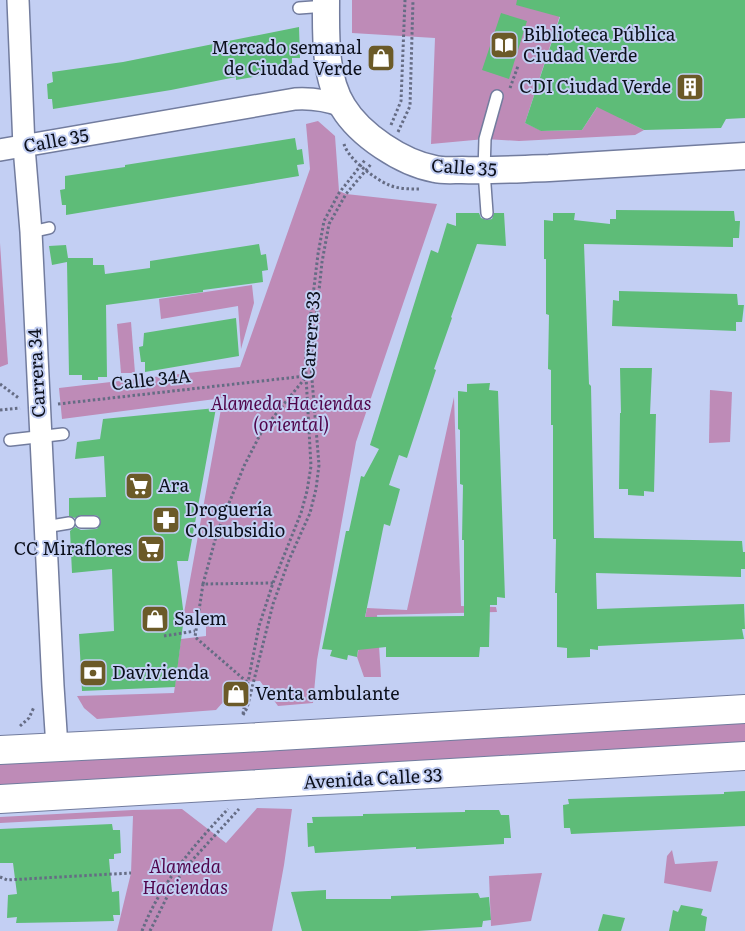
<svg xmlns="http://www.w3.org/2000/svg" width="745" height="931" viewBox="0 0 745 931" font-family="Literata,serif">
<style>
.green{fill:#be8bb7}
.building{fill:#5ebc78}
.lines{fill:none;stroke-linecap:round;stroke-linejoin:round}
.service-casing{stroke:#727c9e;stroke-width:14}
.minor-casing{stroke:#727c9e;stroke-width:24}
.tertiary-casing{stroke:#727c9e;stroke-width:29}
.secondary-casing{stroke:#727c9e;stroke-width:30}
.path{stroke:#656c84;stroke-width:3;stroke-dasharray:2.5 2.5;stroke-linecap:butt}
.service{stroke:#fff;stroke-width:11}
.minor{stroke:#fff;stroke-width:21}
.tertiary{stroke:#fff;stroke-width:26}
.secondary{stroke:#fff;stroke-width:28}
.labels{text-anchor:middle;stroke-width:4;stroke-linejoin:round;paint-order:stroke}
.poi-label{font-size:18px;fill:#0c101c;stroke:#c3cff3;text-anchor:start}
.street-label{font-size:18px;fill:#0c101c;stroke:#c3cff3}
.park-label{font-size:18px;font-style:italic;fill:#50054b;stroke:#c3cff3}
</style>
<rect width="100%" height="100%" fill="#c3cff3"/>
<g class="green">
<path d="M352,0h213l-40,123 17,8 40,-1 53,-80 -15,68 24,12 -9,5 -116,6 -34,-2 -54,5 4,-106 -83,-5z"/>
<path d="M318,121l17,15 4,55 7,3 91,10 -81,238 -39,218 -4,43 -35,3 -18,-25 -19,1 -25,28 -119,9 -13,-11 -7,-12 97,-3 7,-54 25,-3v-23h-22l39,-215 -161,21 -3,-31 181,-21 70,-198 -4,-45z"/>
<path d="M0,243l8,121 -8,3z"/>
<path d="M252,285l2,18 -13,46 -3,-43 -77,13 -2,-20z"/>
<path d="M131,322l4,51h-14l-4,-49z"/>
<path d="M710,390l22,2 -2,50 -21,1z"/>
<path d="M454,397l7,209 35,1 1,5 -120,3 4,62h-17l-7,-20 10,-49 40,2z"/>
<path d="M745,722v22l-745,41v-24z"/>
<path d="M257,808l35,1 -8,56 -12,66h-155l14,-58 2,-57 -133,7v-6l133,-7 49,-1 44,34z"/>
<path d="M672,850l3,14 43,-3 -7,31 -47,-9 3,-27z"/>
<path d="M542,873l-11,48 -40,5 -2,-50z"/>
</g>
<g class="building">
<path d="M517,0h228v118l-19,1 -5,9 -77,2 -47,-23 -15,23 -41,1 -16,-8 35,-106 -44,-12z"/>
<path d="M501,13l26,8 -18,58 -27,-9z"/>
<path d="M299,27l1,31h-8v12l-56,10v-3l-65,13 -118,19 -1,-10h-4l-1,-15 6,-2 -1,-10 71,-10z"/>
<path d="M295,138l2,12 5,-1 2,15 -7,1 2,11 -233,39v-10h-4l-2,-15 5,-1v-13l60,-9v-2z"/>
<path d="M616,210l118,1 1,10h5l-1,17h-6v9l-149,-3 5,140 2,2 3,152 148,3 1,11h2v17h-4v8l-145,-4 1,36 147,-5 1,25h-3l2,10 -146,7v4l-8,-1v8l-23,1v-10l-10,-1v-54h-2l1,-54h-3v-114h-2v-55l-3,-1 1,-54 -3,-1v-55h-2v-39l9,1v-8h22l-1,7 36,4v-5h6z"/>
<path d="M456,213h23l2,5 6,2 5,-1 2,-6h10l2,33 -29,-2 -26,73 1,1 -18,51 2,1 -29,88 -8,-3 -10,30 11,4 -10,37 -6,-2 -19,93 99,-1v-76h-2l1,-55 -3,-1v-54l-2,-1v-38l9,1v-8l23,-1 -1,7 9,1 7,207 -8,-1v8h-7l-1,42h-9l-1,10h-93v-10l-28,3 -1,7 -9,-2 -1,5 -17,-4 2,-6 -10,-1 24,-118h3l12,-55 3,1 15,-28 -9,-4 61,-195 7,3 9,-30 9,3z"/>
<path d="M259,244l2,11 5,-1 2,16 -6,1 1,11 -60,8v2l-97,13 1,72h-9v3h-16v-5h-13l-2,-113 -15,3 -3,-19 17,-1 2,13h25v7h11l1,9 45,-6v-7z"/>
<path d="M619,291l118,3 1,11h6l-2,17h-6v9l-124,-5 1,-26 6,1z"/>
<path d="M236,318l3,38 -94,16v-10h-4l-2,-15 4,-1 1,-13z"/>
<path d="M620,368h32l-2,46h6l-2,78 -10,-1v5l-16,-1v-6h-9l1,-76h1z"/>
<path d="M216,408l-28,153h-11l7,56 -9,70 -93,4 -3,-57 35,-3 -2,-62 -40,4 -2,-42 5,-4 6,3 16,-1 4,-7 -3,-6 -4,-1h-13l-6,3 -6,-2v-18l37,-1 -2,-41 -29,3 2,-17 23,-3 3,-20z"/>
<path d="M745,791v35l-174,8 -1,-6h-6l-1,-23 6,-1 -1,-5 156,-5v-2z"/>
<path d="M465,810h34l2,5h8l2,23h-7v6l-88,5v-2l-101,6 -1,-7 -6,1 -1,-24h6l-1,-6 51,-1v-2l102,-2z"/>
<path d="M112,824l1,6h7l1,23 -7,1v5h-5l3,33 7,-1 1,24h-7l1,6 -41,1 -57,1 1,-6 -10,1 1,-23 9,-1 -4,-31h-13v-34z"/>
<path d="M326,890v9h65v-3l87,-3 2,5 9,-1 2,23 -8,1 -1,6 -65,4h-115l-11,-39z"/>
<path d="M681,905l22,4 -2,6 6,2 -2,14h-36l4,-21 5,2z"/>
<path d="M603,914l22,4 -4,13h-23z"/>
</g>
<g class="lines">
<defs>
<g id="service">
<path d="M299,8l27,-2"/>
<path d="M487,213l-3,-42 1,-32 12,-43"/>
<path d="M31,232l18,-4"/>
<path d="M10,440l53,-6"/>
<path d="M81,522h13"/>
<path d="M45,527l24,-4"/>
</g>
<g id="minor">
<path d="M18,0l6,147 7,85 22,454 4,61"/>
<path d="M0,150l295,-51c17,-1 31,1 47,7"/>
</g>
<path id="tertiary" d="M326,0c0,34 -2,77 17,107 17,28 59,56 92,62 8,2 18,1 27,1 29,1 57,-1 87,-2 65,-4 131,-8 196,-12"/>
<g id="secondary">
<path d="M0,750l243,-12 502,-29"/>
<path d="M0,799l745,-43"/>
</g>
</defs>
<use href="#service" class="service-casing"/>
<use href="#minor" class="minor-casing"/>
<use href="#tertiary" class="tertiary-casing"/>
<use href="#secondary" class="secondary-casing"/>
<g class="path">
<path d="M510,88l8,-22"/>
<path d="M391,125l10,-24 4,-101"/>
<path d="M398,132l12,-26 3,-106"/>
<path d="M344,144c4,15 31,35 45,41 9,4 21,4 31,4"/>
<path d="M0,384l20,15"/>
<path d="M58,404l248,-28"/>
<path d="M0,410l20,-2"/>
<path d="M203,584l14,-51 27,-67 18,-35 44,-54"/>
<path d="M164,636l31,-5"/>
<path d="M247,682l-52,-45 8,-53 70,-1"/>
<path d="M243,714l5,-32 11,-56 14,-43 28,-70 6,-22 4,-25 -5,-90v-22l12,-100 6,-33 15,-28 26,-33"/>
<path d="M243,715l4,-7 26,-104 16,-44 21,-47 6,-24 3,-24 -8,-98 11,-105 7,-38 17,-30 26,-31"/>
<path d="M20,726l9,-8 5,-11"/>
<path d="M0,877l7,3 124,-7"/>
<path d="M142,931c18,-47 52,-86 86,-122"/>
<path d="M150,931l20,-40 16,-24 53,-58"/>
</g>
<use href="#service" class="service"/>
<use href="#minor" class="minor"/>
<use href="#tertiary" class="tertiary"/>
<use href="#secondary" class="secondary"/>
</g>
<defs>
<symbol id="library-square" viewBox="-11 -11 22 22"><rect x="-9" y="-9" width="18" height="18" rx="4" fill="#6b5a28" stroke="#c3cff3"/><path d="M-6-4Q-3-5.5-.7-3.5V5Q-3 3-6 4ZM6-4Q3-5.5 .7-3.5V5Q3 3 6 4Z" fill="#fff"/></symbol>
<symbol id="shop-square" viewBox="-11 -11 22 22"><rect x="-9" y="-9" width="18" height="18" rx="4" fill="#6b5a28" stroke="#c3cff3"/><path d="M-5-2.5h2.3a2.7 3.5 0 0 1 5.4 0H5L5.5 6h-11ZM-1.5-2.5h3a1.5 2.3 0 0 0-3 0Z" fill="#fff"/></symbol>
<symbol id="building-square" viewBox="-11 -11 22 22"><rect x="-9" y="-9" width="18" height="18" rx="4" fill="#6b5a28" stroke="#c3cff3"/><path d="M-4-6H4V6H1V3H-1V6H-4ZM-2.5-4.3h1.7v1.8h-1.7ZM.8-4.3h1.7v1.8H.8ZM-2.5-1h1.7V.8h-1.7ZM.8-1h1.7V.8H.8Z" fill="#fff"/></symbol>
<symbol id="supermarket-square" viewBox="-11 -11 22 22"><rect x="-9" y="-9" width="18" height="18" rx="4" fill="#6b5a28" stroke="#c3cff3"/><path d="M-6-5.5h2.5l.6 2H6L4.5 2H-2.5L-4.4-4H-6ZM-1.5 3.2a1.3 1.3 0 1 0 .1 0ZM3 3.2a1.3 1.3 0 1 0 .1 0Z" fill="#fff"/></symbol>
<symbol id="pharmacy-square" viewBox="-11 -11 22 22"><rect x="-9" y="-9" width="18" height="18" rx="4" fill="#6b5a28" stroke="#c3cff3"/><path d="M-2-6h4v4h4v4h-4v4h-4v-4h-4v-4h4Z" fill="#fff"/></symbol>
<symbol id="bank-square" viewBox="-11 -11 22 22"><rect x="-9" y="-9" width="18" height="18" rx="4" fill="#6b5a28" stroke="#c3cff3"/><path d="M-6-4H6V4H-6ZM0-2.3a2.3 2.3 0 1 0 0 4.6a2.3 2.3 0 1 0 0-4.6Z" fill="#fff"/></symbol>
</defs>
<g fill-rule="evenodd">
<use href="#library-square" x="488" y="29" width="32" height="32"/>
<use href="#shop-square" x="365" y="42" width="32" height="32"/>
<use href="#building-square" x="674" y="71" width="32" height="32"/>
<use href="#supermarket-square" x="123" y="470" width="32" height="32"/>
<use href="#pharmacy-square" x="150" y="504" width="32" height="32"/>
<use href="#supermarket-square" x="135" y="533" width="32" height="32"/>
<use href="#shop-square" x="139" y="603" width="32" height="32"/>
<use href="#bank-square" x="77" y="657" width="32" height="32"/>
<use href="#shop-square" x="220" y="678" width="32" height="32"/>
</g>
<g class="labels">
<g class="poi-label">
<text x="523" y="41">Biblioteca Pública<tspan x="523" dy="21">Ciudad Verde</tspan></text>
<text x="362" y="54" text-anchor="end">Mercado semanal<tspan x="362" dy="21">de Ciudad Verde</tspan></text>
<text x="671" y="93" text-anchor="end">CDI Ciudad Verde</text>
<text x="158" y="492">Ara</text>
<text x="185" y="516">Droguería<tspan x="185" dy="21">Colsubsidio</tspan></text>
<text x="132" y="555" text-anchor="end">CC Miraflores</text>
<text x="174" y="625">Salem</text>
<text x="112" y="679">Davivienda</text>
<text x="255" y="700">Venta ambulante</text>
</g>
<g class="street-label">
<text transform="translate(56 141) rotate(-10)" y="6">Calle 35</text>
<text transform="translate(464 168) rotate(4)" y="6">Calle 35</text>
<text transform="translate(311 335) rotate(-86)" y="6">Carrera 33</text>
<text transform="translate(37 373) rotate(-93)" y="6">Carrera 34</text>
<text transform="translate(151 380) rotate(-6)" y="6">Calle 34A</text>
<text transform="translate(373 779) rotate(-3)" y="6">Avenida Calle 33</text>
</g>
<g class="park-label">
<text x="291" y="410">Alameda Haciendas<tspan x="291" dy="21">(oriental)</tspan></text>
<text x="185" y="873">Alameda<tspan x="185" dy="21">Haciendas</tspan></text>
</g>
</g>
</svg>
